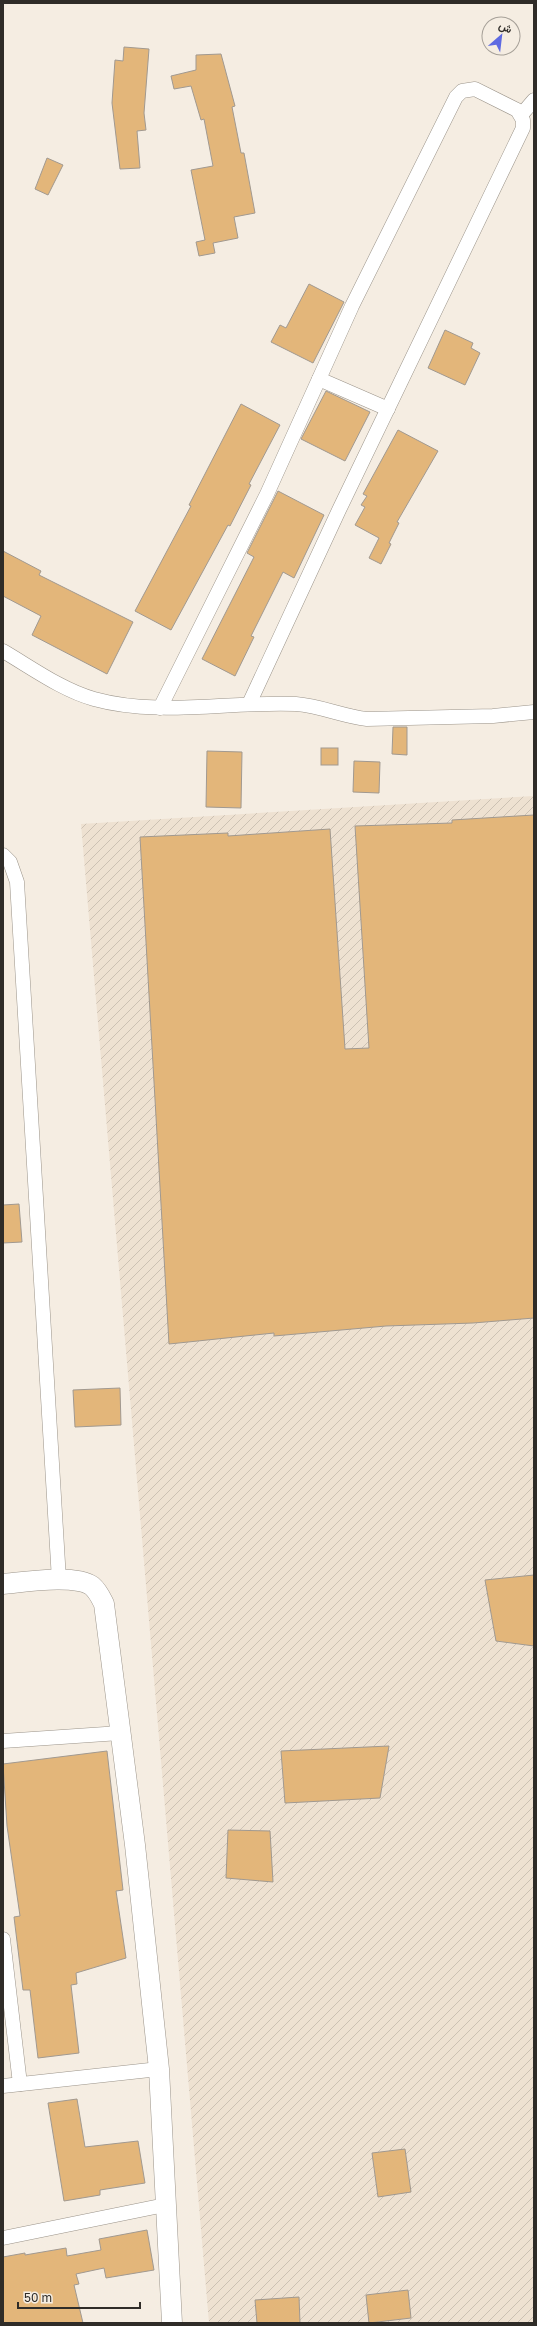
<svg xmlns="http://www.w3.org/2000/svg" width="537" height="2326" viewBox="0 0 537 2326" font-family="'Golos Text',Vazirmatn,sans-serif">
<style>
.industrial{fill:url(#industrial-furrows)}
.building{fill:#e3b67a;stroke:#a19990}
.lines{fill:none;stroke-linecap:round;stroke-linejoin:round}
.minor-casing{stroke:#9b948a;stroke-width:15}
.secondary-casing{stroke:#9b948a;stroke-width:21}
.minor{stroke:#fff;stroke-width:14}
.secondary{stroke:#fff;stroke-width:20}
</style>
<defs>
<pattern id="industrial-furrows" width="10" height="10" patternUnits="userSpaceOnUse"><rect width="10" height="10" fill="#eee1d1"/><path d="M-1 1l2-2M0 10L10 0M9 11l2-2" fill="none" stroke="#ccc1b3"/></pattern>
</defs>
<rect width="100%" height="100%" fill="#f5ede2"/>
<path class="industrial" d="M534,796v1527h-325l-128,-1499z"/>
<g class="building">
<path d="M124,47l25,2 -5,64 2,17 -9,1 3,37 -20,1 -8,-66 3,-43 8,1z"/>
<path d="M221,54l14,52 -3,1 9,46h3l11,60 -21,4 4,21 -25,5 2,10 -16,3 -3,-14 9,-2 -14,-70 22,-4 -9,-47 -3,1 -10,-34 -17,3 -3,-13 25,-6v-15z"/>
<path d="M47,158l16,7 -15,30 -13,-6z"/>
<path d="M309,284l35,18 -31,61 -42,-21 9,-17 6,3z"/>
<path d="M445,330l28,13 -2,5 9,5 -15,32 -37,-17z"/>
<path d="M326,391l44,21 -25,49 -44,-22z"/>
<path d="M241,404l39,21 -31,59 2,1 -21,41 -2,-1 -57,105 -36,-19 56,-105 -2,-1z"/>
<path d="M398,430l40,21 -41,71 2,1 -10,20 2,1 -10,20 -12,-6 10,-20 -24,-13 10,-18 -4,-2 6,-9 -4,-2z"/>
<path d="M278,491l46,24 -30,63 -11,-6 -32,64 3,1 -19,39 -33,-17 52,-102 -7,-4z"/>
<path d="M3,551l38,20 -2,4 94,47 -26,52 -75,-39 9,-19 -38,-20z"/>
<path d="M393,727h14v28l-15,-1z"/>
<rect x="321" y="748" width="17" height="17"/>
<path d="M207,751l35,1 -1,56 -35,-1z"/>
<path d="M354,761l26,1 -1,31 -26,-1z"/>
<path d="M534,815v503l-61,5 -87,3 -112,10v-3l-105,11 -29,-507 88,-4v3l102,-7 15,220 24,-1 -14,-222 97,-3v-3z"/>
<path d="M19,1204l3,38 -19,1v-38z"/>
<path d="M120,1388l1,37 -46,2 -2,-37z"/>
<path d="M534,1575v71l-38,-5 -11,-61z"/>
<path d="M389,1746l-9,52 -95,5 -4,-52z"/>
<path d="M107,1751l16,139 -7,1 10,67 -50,15 1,11 -6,1 8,68 -41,5 -8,-68h-7l-9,-73 6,-1 -13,-90 -4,-62z"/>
<path d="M228,1830l42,1 3,51 -47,-4z"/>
<path d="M77,2099l8,48 53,-6 7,42 -45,7v5l-36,6 -16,-98z"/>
<path d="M405,2149l6,43 -33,5 -6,-44z"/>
<path d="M147,2230l7,40 -48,8 -2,-10 -28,6 3,10 -5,1 9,38h-80v-66l22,-4v2l41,-7 1,8 34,-6 -2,-11z"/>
<path d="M408,2290l3,28 -42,5 -3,-28z"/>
<path d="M299,2297l1,26h-43l-2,-23z"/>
</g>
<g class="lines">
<defs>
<g id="minor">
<path d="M522,114l12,-14"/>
<path d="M319,379l69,30"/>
<path d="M3,651c29,17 59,39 91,48 65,18 135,2 202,5 25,2 46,12 71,15l126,-3 41,-4"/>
<path d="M160,708l107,-214 85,-188 104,-209 6,-6 13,-2 42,21 6,10v8l-184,382 -90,194"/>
<path d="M3,855l7,7 7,20 42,698"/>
<path d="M3,1741l117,-8"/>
<path d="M3,1939l17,145"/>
<path d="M3,2086l156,-17"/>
<path d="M3,2238l162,-33"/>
</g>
<path id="secondary" d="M3,1584c22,-2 72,-10 89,2 6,5 9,12 12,18l31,241 24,224 13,254"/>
</defs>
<use href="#minor" class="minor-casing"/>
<use href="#secondary" class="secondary-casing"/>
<use href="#minor" class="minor"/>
<use href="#secondary" class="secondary"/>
</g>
<rect width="537" height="2326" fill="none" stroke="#2f2c28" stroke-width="8"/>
<g transform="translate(501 36) rotate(28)"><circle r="19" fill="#f5ede2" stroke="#a6a098"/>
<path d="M0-3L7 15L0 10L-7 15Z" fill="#5e6ae2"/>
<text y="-6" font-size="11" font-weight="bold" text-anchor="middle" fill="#2f2c28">ش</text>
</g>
<path d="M18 2302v6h122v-6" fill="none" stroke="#2f2c28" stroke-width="2"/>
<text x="24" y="2302" font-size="12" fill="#2f2c28" stroke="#f5ede2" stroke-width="3" paint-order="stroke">50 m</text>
</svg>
